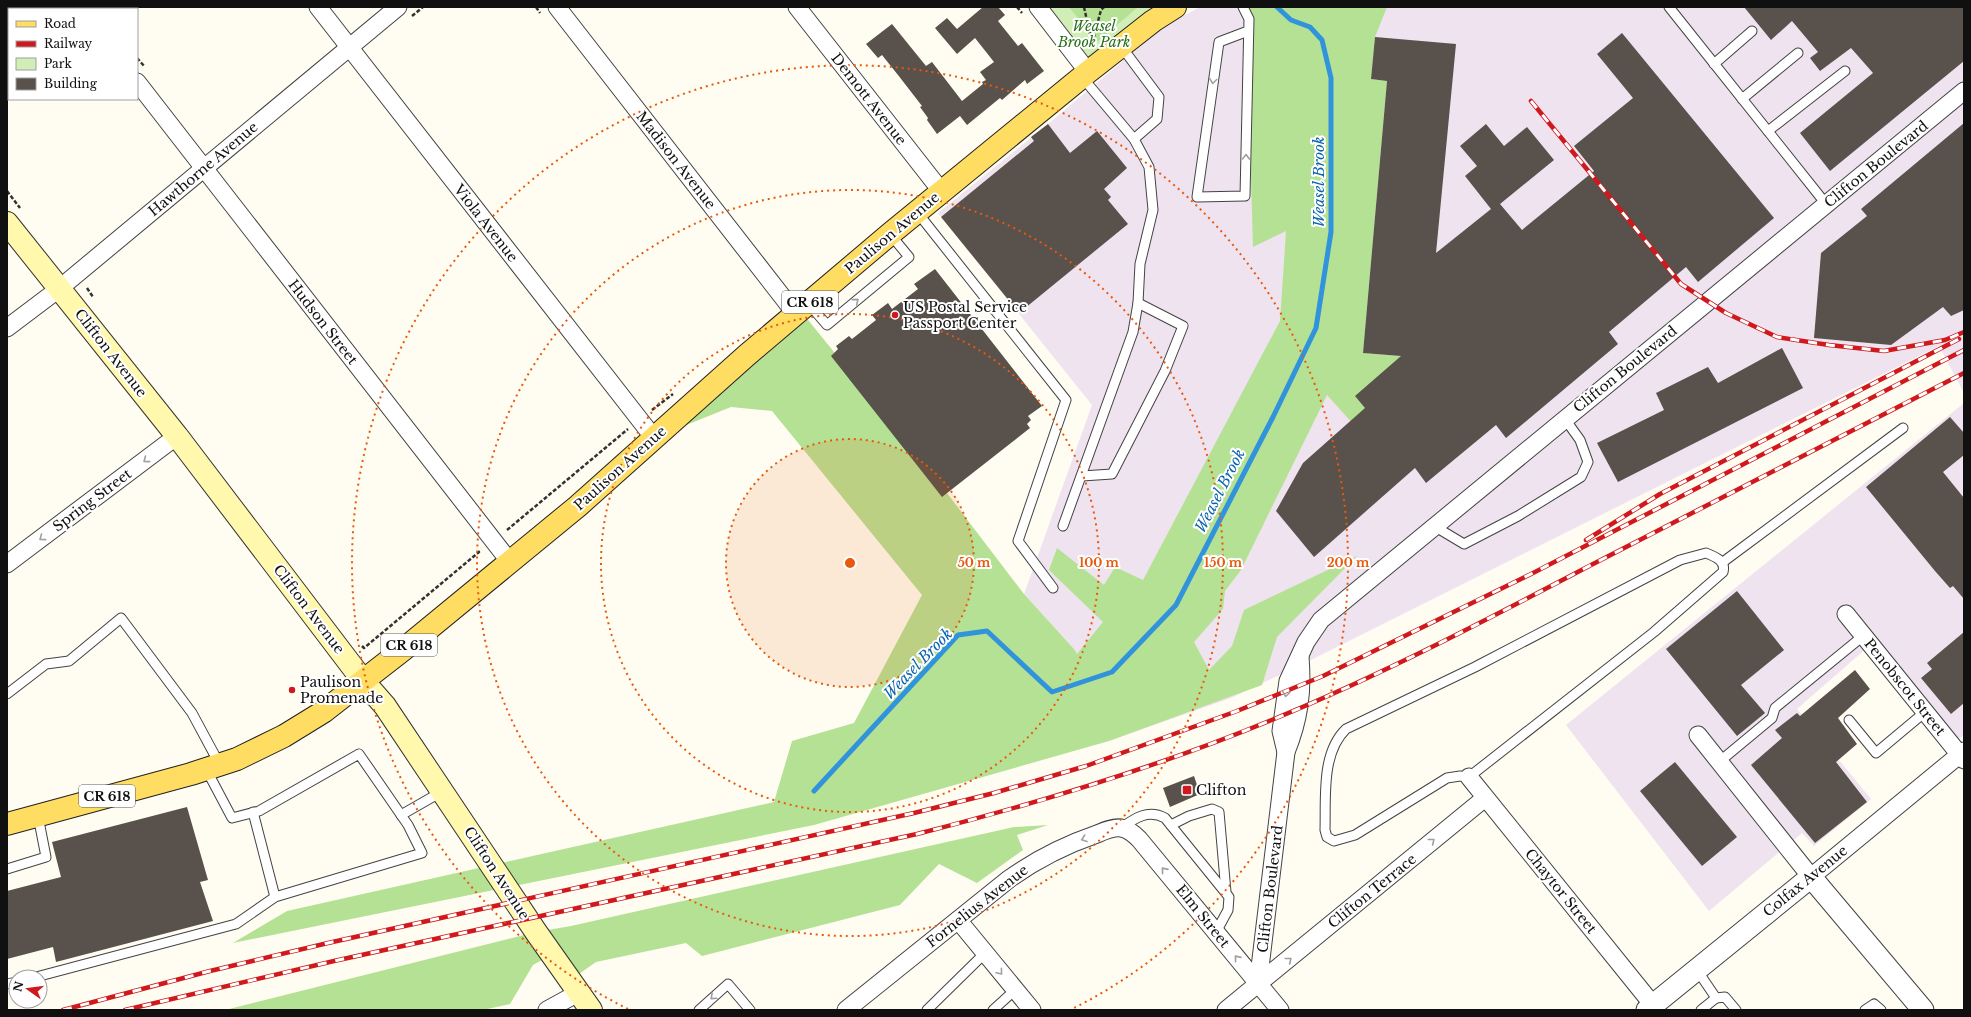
<svg xmlns="http://www.w3.org/2000/svg" width="1971" height="1017" viewBox="0 0 1971 1017" font-family="'Libre Baskerville',serif">
<style>
.industrial{fill:#eee3ef}
.green{fill:#d2eeb7}
.forest{fill:#b5e194}
.lines{fill:none;stroke-linecap:round;stroke-linejoin:round}
.stream{stroke:#3193db;stroke-width:5}
.building{fill:#59514b}
.service-casing{stroke:#434343;stroke-width:11}
.minor-casing{stroke:#434343;stroke-width:19}
.tertiary-casing{stroke:#434343;stroke-width:23}
.secondary-casing{stroke:#323232;stroke-width:24}
.primary-casing{stroke:#212121;stroke-width:24}
.path{stroke:#323232;stroke-width:2.5;stroke-dasharray:4 2;stroke-linecap:butt}
.service{stroke:#fff;stroke-width:9}
.minor{stroke:#fff;stroke-width:17}
.tertiary{stroke:#fff;stroke-width:21}
.secondary{stroke:#fff8ad;stroke-width:22}
.primary{stroke:#ffdc62;stroke-width:22}
.rail-casing{stroke:#cf191d;stroke-width:4.5}
.rail{stroke:#fff;stroke-width:3;stroke-dasharray:9;stroke-linecap:butt}
.oneway{stroke:#9f9f9f}
.ring{fill:none;stroke:#e8590c;stroke-width:2;stroke-dasharray:2 4}
.poi-dot{fill:#cf191d;stroke:#fff;stroke-width:1.5}
.labels{text-anchor:middle;stroke-width:4;stroke-linejoin:round;paint-order:stroke}
.shield{fill:#fff;stroke:#585858;stroke-width:1}
.shield-label{font-size:13px;font-weight:bold;fill:#101010}
.park-label{font-size:14px;font-style:italic;fill:#286f18;stroke:#fff}
.street-label{font-size:14px;fill:#101010;stroke:#fff}
.poi-label{font-size:14px;fill:#101010;stroke:#fff;text-anchor:start}
.water-label{font-size:15px;font-style:italic;fill:#0b64af;stroke:#fff}
.centre{fill:#e8590c;stroke:#fff;stroke-width:2}
.ring-label{font-size:12px;text-anchor:middle;font-weight:bold;fill:#e8590c;stroke:#fff;stroke-width:4;stroke-linejoin:round;paint-order:stroke}
</style>
<rect width="100%" height="100%" fill="#fffdf2"/>
<g class="industrial">
<path d="M1200,7h764v386l-25,-47 -626,313 -82,39 -122,43 -35,-92 -50,-55 68,-189 -154,-192 110,-89 115,-97z"/>
<path d="M1964,403v332l-7,5 -81,-100 -79,69 74,90 -57,47 -12,-13 -93,78 -143,-186z"/>
</g>
<path class="green" d="M1043,7h132l-87,65z"/>
<g class="forest">
<path d="M1069,7h69l-41,35z"/>
<path d="M1246,7h141l-12,30 -4,42 16,2 -24,272 38,3 -25,65 -13,14 -36,-40 -86,175 -16,21 -2,18 -29,33 15,28 23,-24 12,-36 113,-54 -80,81 -15,48 -153,56 -295,84 -581,118 54,-32 487,-109 18,-61 62,-18 68,-128 -150,-184 -41,-4 -77,31 146,-128 124,153 100,131 50,55 3,5 26,-32 -54,-52 8,-22 47,37 11,-18 28,13 137,-259 6,-90 -33,16z"/>
<path d="M1048,825l-31,10 6,15 -46,33 -38,-19 -39,41 -198,51 -16,-13 -90,19 -27,19 -18,-26 -18,10 -23,39 -27,6h-258l311,-78 35,-6 443,-99z"/>
</g>
<g class="lines">
<path class="stream" d="M814,791l144,-156 29,-4 65,61 60,-20 64,-67 97,-188 43,-89 15,-96v-154l-9,-38 -12,-13 -19,-7 -14,-13"/>
</g>
<g class="building">
<path d="M983,7h15l7,8 -7,6 20,25 4,-3 22,28 -17,13 -2,-4 -23,20 -2,-2 -33,27 -7,-9 -23,18 -10,-14 1,-2 -8,-11 2,-1 -24,-31 -16,-20 -4,3 -12,-14 26,-20 34,42 6,-4 30,39 21,-17 -1,-2 4,-2 -6,-8 14,-10 -19,-24 -18,16 -22,-26 12,-10 10,11z"/>
<path d="M1744,7h220v54l-134,110 -30,-38 73,-60 -22,-25 -31,23 -10,-13 8,-6 -26,-31 -21,19z"/>
<path d="M1622,33l152,185 -76,64 -12,-15 -77,65 9,12 -112,94 -10,-13 -70,58 -11,-15 -101,89 -38,-46 27,-48 62,-55 -10,-12 46,-40 -38,-3 24,-272 -16,-2 4,-42 81,7 -20,209 55,-44 -26,-33 12,-10 -17,-20 26,-22 18,22 23,-19 27,33 -54,44 22,26 72,-59 -20,-25 59,-48 -36,-44z"/>
<path d="M1964,123v187l-13,6 -8,-9 -52,38 -77,-7 7,-85 46,-37 -6,-7z"/>
<path d="M1048,124l22,29 27,-22 30,37 -23,21 7,8 -3,3 20,24 -109,89 -78,-96 93,-76 -3,-4z"/>
<path d="M935,269l107,137 -14,10 3,4 -4,4 3,4 -88,69 -111,-141 7,-7 -2,-3 13,-10 3,3 24,-19 -4,-5 16,-12 4,6 26,-20 -4,-5z"/>
<path d="M1782,348l21,40 -185,94 -21,-39 67,-33 -8,-17 52,-26 10,16z"/>
<path d="M1950,417l14,16v22l-21,17 21,26v101l-11,-13 -3,2 -15,-17 -69,-84z"/>
<path d="M1737,591l47,59 -43,35 24,28 -28,23 -71,-87z"/>
<path d="M1964,632v71l-13,11 -30,-36 11,-9 -5,-6z"/>
<path d="M1855,670l15,19 -32,29 19,26 -21,18 31,40 -52,41 -64,-78 31,-27 -7,-8 22,-17 3,3z"/>
<path d="M1675,762l62,75 -35,29 -62,-75z"/>
<path d="M1194,776l6,18 -30,13 -7,-19z"/>
<path d="M187,807l21,73 -8,2 13,39 -157,41 -3,-15 -46,12v-68l54,-14 -9,-35z"/>
</g>
<g class="lines">
<defs>
<g id="service">
<path d="M1243,7l6,12 -4,177 -48,1 22,-155 29,-11"/>
<path d="M1669,7l157,197"/>
<path d="M1714,64l38,-33"/>
<path d="M1082,77l52,62 23,-20 2,-22 -38,-51"/>
<path d="M1742,99l56,-46"/>
<path d="M1768,131l77,-60"/>
<path d="M917,212l149,188 -48,141 35,47"/>
<path d="M808,303l19,22 82,-68 -19,-23"/>
<path d="M1082,476l30,-2 53,-103 18,-45 -45,-23"/>
<path d="M1063,526l70,-194 5,-29 2,-39 13,-54 -4,-43 -15,-28"/>
<path d="M1434,526l30,18 54,-28 63,-39 7,-15 -8,-22 -15,-21"/>
<path d="M1706,553c10,4 20,8 17,19l-69,60 -185,145 -9,-1 -13,2 -92,57 -21,6 -7,-4 -2,-7c1,-32 -4,-77 21,-101l129,-62 205,-107z"/>
<path d="M1723,562l180,-134"/>
<path d="M7,694l39,-30 23,-3 52,-43 71,95 28,52"/>
<path d="M1849,720l27,33 49,-41"/>
<path d="M1719,762l53,-44 3,-10 88,-72"/>
<path d="M253,812l22,85"/>
<path d="M401,815l42,-24"/>
<path d="M1171,825l18,-9 23,-7 7,3 7,80"/>
<path d="M1121,828c14,-10 27,-19 44,-10l64,79 -1,13 -12,22"/>
<path d="M7,869l39,-12 -8,-41"/>
<path d="M1697,970l19,28 -15,12"/>
<path d="M36,977l200,-53 39,-27 147,-44 -14,-28 -49,-71 -100,57 -27,7 -26,-49"/>
<path d="M7,984l9,-2"/>
<path d="M1716,998l9,-1 11,13"/>
<path d="M699,1010l29,-26 22,26"/>
<path d="M927,1010l58,-57"/>
<path d="M993,1010l22,-20"/>
<path d="M1865,1010l9,-6 7,6"/>
</g>
<g id="minor">
<path d="M318,7l336,431"/>
<path d="M557,7l238,306"/>
<path d="M797,7l145,185"/>
<path d="M1038,7l50,65"/>
<path d="M74,9l2,-2"/>
<path d="M7,62l2,-1"/>
<path d="M137,82l373,480"/>
<path d="M7,328l53,-40 338,-281"/>
<path d="M7,564l170,-128"/>
<path d="M1846,614l118,146"/>
<path d="M1698,735l113,142 153,-126"/>
<path d="M1286,752l-5,-21 7,-50 18,-39 15,-22 643,-529"/>
<path d="M1469,777l184,228"/>
<path d="M958,920l74,90"/>
<path d="M1258,984l28,-232c13,-32 17,-60 14,-95"/>
<path d="M547,1010l31,-17"/>
<path d="M846,1010l163,-131c28,-20 56,-34 88,-45 7,-3 16,-7 24,-6 7,1 13,6 18,11l141,171"/>
<path d="M1226,1010l259,-212"/>
</g>
<path id="tertiary" d="M1647,1010l164,-133 112,133"/>
<path id="secondary" d="M7,223l170,213 187,246 21,24 151,226 55,78"/>
<path id="primary" d="M7,824l184,-50 46,-15 47,-23 39,-24 81,-63 174,-143 169,-151 143,-121 198,-162 65,-51 22,-14"/>
</defs>
<use href="#service" class="service-casing"/>
<use href="#minor" class="minor-casing"/>
<use href="#tertiary" class="tertiary-casing"/>
<use href="#secondary" class="secondary-casing"/>
<use href="#primary" class="primary-casing"/>
<g class="path">
<path d="M536,7l4,6"/>
<path d="M1017,7l5,6"/>
<path d="M1084,7l8,36"/>
<path d="M47,9l2,-2"/>
<path d="M101,9l2,-2"/>
<path d="M412,16l11,-9"/>
<path d="M7,41l2,-2"/>
<path d="M1092,44l9,-34 3,-3"/>
<path d="M137,58l8,9"/>
<path d="M7,85l2,-2"/>
<path d="M7,191l13,17"/>
<path d="M87,288l6,9"/>
<path d="M652,410l21,-16"/>
<path d="M507,530l121,-101"/>
<path d="M362,646l2,2 115,-96 -2,-2"/>
</g>
<use href="#service" class="service"/>
<use href="#minor" class="minor"/>
<use href="#tertiary" class="tertiary"/>
<use href="#secondary" class="secondary"/>
<use href="#primary" class="primary"/>
<defs>
<g id="rail">
<path d="M1531,101l150,183 45,29 51,24 52,8 55,6 61,-11 19,-8"/>
<path d="M1586,540l74,-46 299,-155"/>
<path d="M63,1010l147,-39 118,-28 586,-130 80,-20 92,-27 151,-55 86,-35 212,-104 429,-222"/>
<path d="M125,1010l209,-49 583,-127c122,-31 241,-67 357,-115 110,-45 216,-101 321,-156 123,-63 246,-127 369,-190"/>
</g>
</defs>
<use href="#rail" class="rail-casing"/>
<use href="#rail" class="rail"/>
</g>
<defs><path id="oneway-chevron" d="M-2-3.5L2.5 0L-2 3.5" fill="none" stroke-width="1.6" stroke-linecap="round" stroke-linejoin="round"/></defs>
<g class="oneway">
<use href="#oneway-chevron" transform="translate(1213 81) rotate(98)"/>
<use href="#oneway-chevron" transform="translate(1246 157) rotate(-89)"/>
<use href="#oneway-chevron" transform="translate(856 301) rotate(-40)"/>
<use href="#oneway-chevron" transform="translate(146 460) rotate(143)"/>
<use href="#oneway-chevron" transform="translate(42 538) rotate(143)"/>
<use href="#oneway-chevron" transform="translate(1286 694) rotate(98)"/>
<use href="#oneway-chevron" transform="translate(1084 839) rotate(160)"/>
<use href="#oneway-chevron" transform="translate(1432 841) rotate(-39)"/>
<use href="#oneway-chevron" transform="translate(1164 870) rotate(-129)"/>
<use href="#oneway-chevron" transform="translate(1237 958) rotate(-129)"/>
<use href="#oneway-chevron" transform="translate(1289 960) rotate(-39)"/>
<use href="#oneway-chevron" transform="translate(1000 972) rotate(50)"/>
<use href="#oneway-chevron" transform="translate(713 997) rotate(138)"/>
</g>
<circle cx="850" cy="563" r="124" fill="#e8590c" fill-opacity=".12"/>
<g class="ring">
<circle cx="850" cy="563" r="124"/>
<circle cx="850" cy="563" r="249"/>
<circle cx="850" cy="563" r="373"/>
<path d="M628 1009A498 498 0 1 1 1072 1009"/>
</g>
<g class="poi-dot">
<circle cx="895" cy="315" r="4"/>
<circle cx="292" cy="690" r="4"/>
<rect x="1182" y="785" width="10" height="10" rx="2"/>
</g>
<g class="labels">
<g class="shield">
<rect x="782" y="291" width="56" height="22" rx="3"/>
<rect x="381" y="634" width="56" height="22" rx="3"/>
<rect x="79" y="785" width="56" height="22" rx="3"/>
</g>
<g class="shield-label">
<text x="810" y="307">CR 618</text>
<text x="409" y="650">CR 618</text>
<text x="107" y="801">CR 618</text>
</g>
<g class="park-label">
<text x="1094" y="31">Weasel<tspan x="1094" dy="16">Brook Park</tspan></text>
</g>
<g class="street-label">
<text transform="translate(869 99) rotate(52)" y="5">Demott Avenue</text>
<text transform="translate(676 160) rotate(52)" y="5">Madison Avenue</text>
<text transform="translate(1876 164) rotate(-39)" y="5">Clifton Boulevard</text>
<text transform="translate(203 169) rotate(-40)" y="5">Hawthorne Avenue</text>
<text transform="translate(486 223) rotate(52)" y="5">Viola Avenue</text>
<text transform="translate(892 233) rotate(-40)" y="5">Paulison Avenue</text>
<text transform="translate(323 322) rotate(52)" y="5">Hudson Street</text>
<text transform="translate(111 353) rotate(52)" y="5">Clifton Avenue</text>
<text transform="translate(1625 369) rotate(-39)" y="5">Clifton Boulevard</text>
<text transform="translate(620 468) rotate(-42)" y="5">Paulison Avenue</text>
<text transform="translate(92 500) rotate(-37)" y="5">Spring Street</text>
<text transform="translate(309 609) rotate(53)" y="5">Clifton Avenue</text>
<text transform="translate(1905 687) rotate(51)" y="5">Penobscot Street</text>
<text transform="translate(497 873) rotate(57)" y="5">Clifton Avenue</text>
<text transform="translate(1805 881) rotate(-39)" y="5">Colfax Avenue</text>
<text transform="translate(1270 889) rotate(-83)" y="5">Clifton Boulevard</text>
<text transform="translate(1372 891) rotate(-39)" y="5">Clifton Terrace</text>
<text transform="translate(1561 891) rotate(51)" y="5">Chaytor Street</text>
<text transform="translate(977 906) rotate(-38)" y="5">Fornelius Avenue</text>
<text transform="translate(1203 916) rotate(51)" y="5">Elm Street</text>
</g>
<g class="poi-label">
<text x="903" y="312">US Postal Service<tspan x="903" dy="16">Passport Center</tspan></text>
<text x="300" y="687">Paulison<tspan x="300" dy="16">Promenade</tspan></text>
<text x="1196" y="795">Clifton</text>
</g>
<g class="water-label">
<text transform="translate(1319 182) rotate(-90)" y="5">Weasel Brook</text>
<text transform="translate(1220 491) rotate(-63)" y="5">Weasel Brook</text>
<text transform="translate(918 664) rotate(-46)" y="5">Weasel Brook</text>
</g>
</g>
<circle cx="850" cy="563" r="6" class="centre"/>
<g class="ring-label">
<text x="974" y="567">50 m</text>
<text x="1099" y="567">100 m</text>
<text x="1223" y="567">150 m</text>
<text x="1348" y="567">200 m</text>
</g>
<rect width="1971" height="1017" fill="none" stroke="#101010" stroke-width="16"/>
<rect x="8" y="8" width="130" height="92" fill="#ffffff" stroke="#9f9f9f"/>
<rect x="16" y="21" width="20" height="6" fill="#ffdc62" stroke="#9f9f9f"/>
<text x="44" y="28" font-size="12" fill="#101010">Road</text>
<rect x="16" y="41" width="20" height="6" fill="#cf191d" stroke="#9f9f9f"/>
<text x="44" y="48" font-size="12" fill="#101010">Railway</text>
<rect x="16" y="58" width="20" height="12" fill="#d2eeb7" stroke="#9f9f9f"/>
<text x="44" y="68" font-size="12" fill="#101010">Park</text>
<rect x="16" y="78" width="20" height="12" fill="#59514b" stroke="#9f9f9f"/>
<text x="44" y="88" font-size="12" fill="#101010">Building</text>
<g transform="translate(28 989) rotate(284)"><circle r="19" fill="#ffffff" stroke="#9f9f9f"/>
<path d="M0-3L7 15L0 10L-7 15Z" fill="#cf191d"/>
<text y="-6" font-size="11" font-weight="bold" text-anchor="middle" fill="#101010">N</text>
</g>
</svg>
